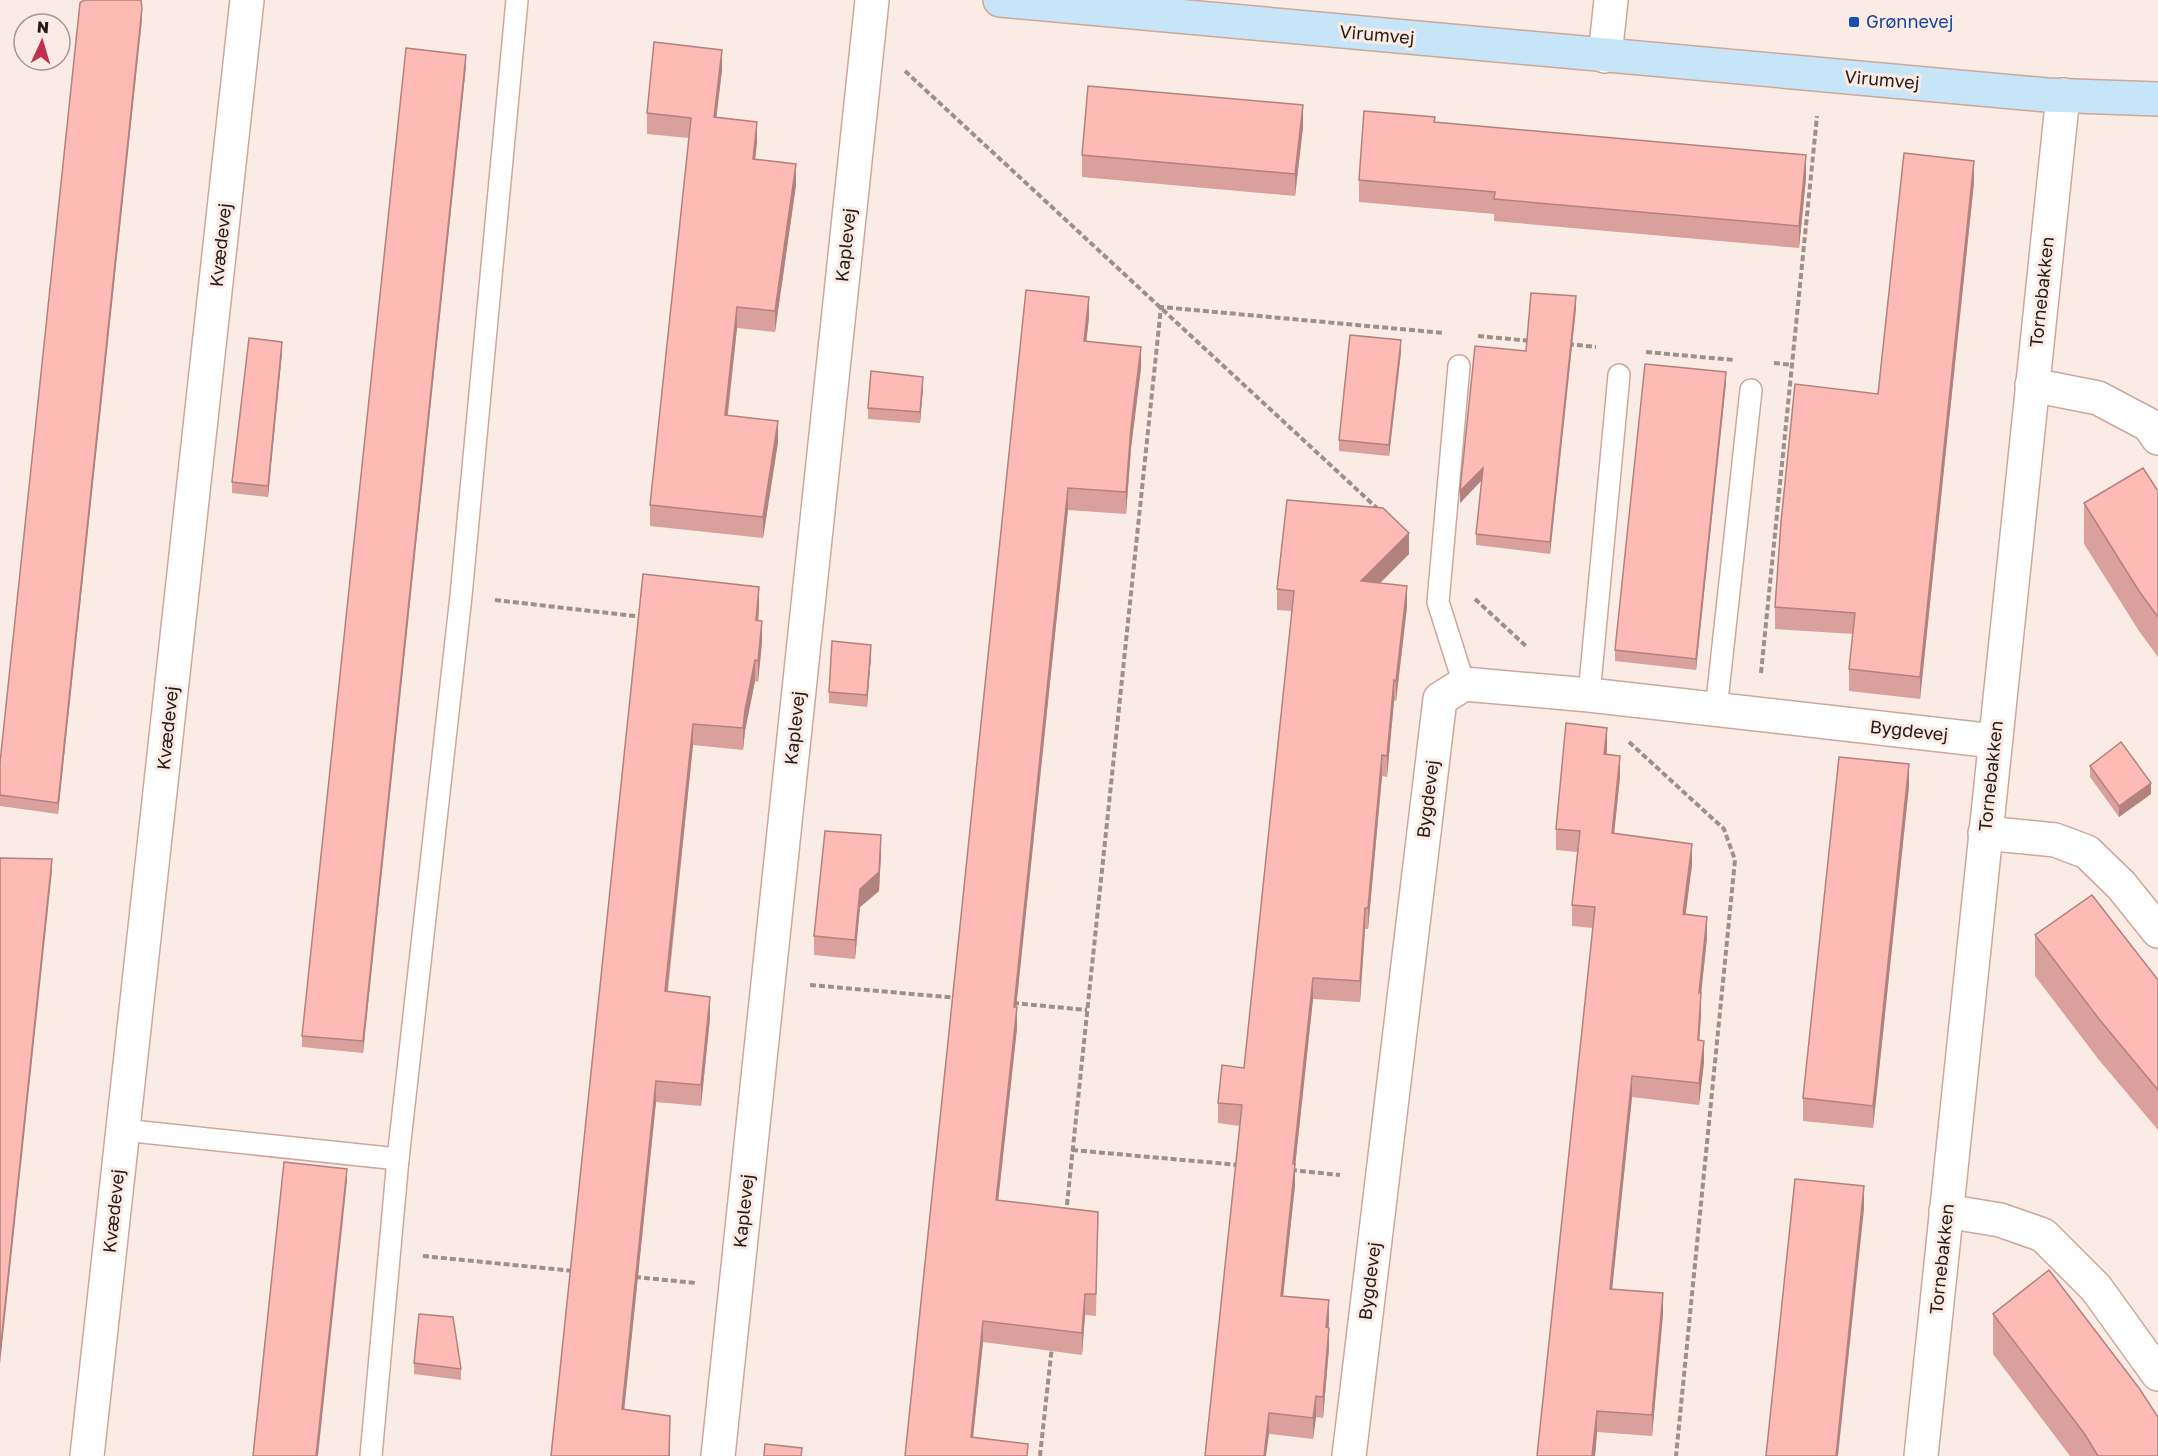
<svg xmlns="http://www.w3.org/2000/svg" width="2158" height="1456" viewBox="0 0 2158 1456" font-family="'Golos Text',sans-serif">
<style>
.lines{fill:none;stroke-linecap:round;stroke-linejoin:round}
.lane-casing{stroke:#cea79a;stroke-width:24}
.street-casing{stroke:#cea79a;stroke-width:36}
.secondary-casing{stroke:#cea79a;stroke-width:36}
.path{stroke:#9e8f89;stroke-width:4;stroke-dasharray:6 3;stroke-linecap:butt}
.lane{stroke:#fff;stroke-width:21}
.street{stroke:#fff;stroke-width:33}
.secondary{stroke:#c6e5f8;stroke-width:33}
.wall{fill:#daa09b}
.shaded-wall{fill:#b2827e}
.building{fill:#febab4;stroke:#b2827e;stroke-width:1.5}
.transit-dot{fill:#1a4fb4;stroke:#fbebe5;stroke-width:2}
.labels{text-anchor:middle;stroke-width:6;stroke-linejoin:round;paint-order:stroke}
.transit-label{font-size:18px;fill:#164399;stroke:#fbebe5;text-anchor:start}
.street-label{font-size:18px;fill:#281a15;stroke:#fbebe5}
</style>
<rect width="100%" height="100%" fill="#fbebe5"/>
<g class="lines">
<defs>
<g id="lane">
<path d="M1459,366l-21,236 26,82"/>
<path d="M1589,695l30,-320"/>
<path d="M1716,710l35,-320"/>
<path d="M123,1130l275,29"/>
<path d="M371,1456l27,-297 63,-563 56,-596"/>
</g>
<g id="street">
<path d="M1605,56l6,-56"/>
<path d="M2032,385l66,13 51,27 9,13"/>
<path d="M1985,833l70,7 32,12 34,33 37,46"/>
<path d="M1946,1211l54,9 43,15 53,53 62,86"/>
<path d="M87,1456l160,-1456"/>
<path d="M718,1456l154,-1456"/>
<path d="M1349,1456l91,-757 24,-15 125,11 405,46"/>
<path d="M1921,1456l142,-1361"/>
</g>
<path id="secondary" d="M1000,0l1047,95 111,4"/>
</defs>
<use href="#lane" class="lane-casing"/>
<use href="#street" class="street-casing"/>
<use href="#secondary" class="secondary-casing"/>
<g class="path">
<path d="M905,71l474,439"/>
<path d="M1478,336l53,5"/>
<path d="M1568,344l28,3"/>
<path d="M1646,352l88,8"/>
<path d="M1774,363l19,2"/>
<path d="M1475,599l52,48"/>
<path d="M495,600l148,17"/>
<path d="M1761,673l56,-557"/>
<path d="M1629,742l95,87 11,31 -59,596"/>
<path d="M810,985l148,13"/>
<path d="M1013,1003l74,7"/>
<path d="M1072,1150l167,15"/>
<path d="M1291,1170l49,5"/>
<path d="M1066,1214l95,-907 283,26"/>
<path d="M423,1256l151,15"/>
<path d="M635,1277l61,6"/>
<path d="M1040,1456l12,-110"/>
</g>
<use href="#lane" class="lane"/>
<use href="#street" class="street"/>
<use href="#secondary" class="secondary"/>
</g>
<g class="wall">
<path d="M142,19l-84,795 -58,-8v-43z"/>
<path d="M466,66l-103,987 -61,-6v-11z"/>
<path d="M722,70l-6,47 41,25 -2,17 41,26 -21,147 -38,-4 -9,87 50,27 -15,96 -113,-12v-21l39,-367 -42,-4v-21z"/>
<path d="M1435,122l371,56 -7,70 -305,-27v-7l-135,-12v-22z"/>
<path d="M1303,127l-8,69 -213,-19v-22z"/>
<path d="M1974,182l-54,517 -71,-8v-22l4,-35 -78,-5v-22l103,-213z"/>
<path d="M1576,308l-26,246 -74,-9v-11l6,-54 -22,23 66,-152z"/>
<path d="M1089,318l-3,23 55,27 -10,80 -5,66 -58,-4 -52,497 1,21 -19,172 100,12 -2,104 -11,-1 -3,40 -99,-13 -10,96 55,18h-123z"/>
<path d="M1401,352l-12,104 -50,-5v-11z"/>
<path d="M282,353l-14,144 -36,-4v-11z"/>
<path d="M1726,383l-30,287 -81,-9v-11z"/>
<path d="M923,388l-3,35 -52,-4v-11z"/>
<path d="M2158,491v166l-19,-26 -55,-87v-41z"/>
<path d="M1409,554l-29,29 27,24 -11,94h-2l-7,76 -5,-1 -14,153h-3l-5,73 -47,-3 -18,168v18l-12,111 46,25v27l-6,70 -7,-1 -3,22 -44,-5 -29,-308 -22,-3v-20l26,-35 48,-457 -15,-1v-21z"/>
<path d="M643,574l116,34 -1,13 4,21 -4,40 -3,-1 -10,50 -2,19 -50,-5 -25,246 42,27 -9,88 -45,-4 -32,308 46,27v19h-119z"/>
<path d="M871,656l-4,51 -38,-4v-11z"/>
<path d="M1607,749v5l13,23 -6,56 78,32 -7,49 22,24 -6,56v20l-2,27 5,21 -5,43 -67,-8 -20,192 51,25 -11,122 -55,-4 -2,24h-58l56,-528 -21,-2v-21l5,-53 -21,-2v-21z"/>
<path d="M2090,766l61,28 -32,23 -29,-40z"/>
<path d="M1909,786l-36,342 -70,-7v-23z"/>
<path d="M881,854l-2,37 -19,16 -5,52 -41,-4v-19z"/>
<path d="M2035,935l123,45v150l-59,-70 -64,-84z"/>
<path d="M1993,1314l165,142h-88l-77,-102z"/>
<path d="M414,1363l47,6v11l-47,-6z"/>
</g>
<g class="shaded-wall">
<path d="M142,8v11l-84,795v-11z"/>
<path d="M722,50v20l-8,68v-21z"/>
<path d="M466,55v11l-103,987v-12z"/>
<path d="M1303,105v22l-8,69v-22z"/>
<path d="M757,122v20l-4,38v-21z"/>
<path d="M1806,155v23l-7,70v-22z"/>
<path d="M1974,161v21l-54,517v-22z"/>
<path d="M796,164v21l-21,147v-21z"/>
<path d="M1576,296v12l-26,246v-12z"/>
<path d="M1089,297v21l-5,44v-21z"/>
<path d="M737,307v21l-12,108v-21z"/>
<path d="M1401,340v12l-12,104v-11z"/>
<path d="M282,342v11l-14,144v-11z"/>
<path d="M1141,347v21l-10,80 -5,66v-22l5,-65z"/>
<path d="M1726,372v11l-30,287v-11z"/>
<path d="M923,377v11l-3,35v-11z"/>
<path d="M778,421v21l-15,96v-21z"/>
<path d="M1483,468v11l-23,24v-12z"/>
<path d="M1068,488v22l-54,518v-21z"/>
<path d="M1409,533v21l-48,48v-21z"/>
<path d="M1407,586v21l-11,94v-20z"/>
<path d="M759,587v21l-3,34v-22z"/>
<path d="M762,621v21l-4,40v-21z"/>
<path d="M871,645v11l-4,51v-12z"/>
<path d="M755,660v21l-10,50 -2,19v-22l2,-18z"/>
<path d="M1394,680v21l-7,76v-21z"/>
<path d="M693,724v21l-28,267v-21z"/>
<path d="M1607,728v21l-3,26v-21z"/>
<path d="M1382,755v21l-14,153v-21z"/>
<path d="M1620,756v21l-8,77v-21z"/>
<path d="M1909,764v22l-36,342v-22z"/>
<path d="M2151,783v11l-32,23v-11z"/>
<path d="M881,835v19l-2,37 -19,16 -5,52v-19l5,-51z"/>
<path d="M1692,844v21l-9,70v-21z"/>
<path d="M52,859v12l-52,493v-11z"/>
<path d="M1365,908v21l-5,73v-21z"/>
<path d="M1707,917v21l-6,56v20l-3,48 1,-69z"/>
<path d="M1313,978v21l-18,168v18l-14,131v-20l12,-132z"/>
<path d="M710,997v21l-9,88v-21z"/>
<path d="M1017,1007v21l-21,193v-21z"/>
<path d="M1704,1041v21l-5,43v-22z"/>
<path d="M1632,1076v21l-22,213v-21z"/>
<path d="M656,1081v21l-34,329v-22z"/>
<path d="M347,1169v12l-29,275h-2z"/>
<path d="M1864,1186v23l-26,247h-2z"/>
<path d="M1663,1293v21l-11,122v-21z"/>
<path d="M1085,1294v21l-3,40v-22z"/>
<path d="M1329,1300v21l-3,27v-21z"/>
<path d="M983,1321v21l-12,114v-19z"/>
<path d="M1329,1328v20l-6,70v-21z"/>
<path d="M1316,1396v21l-3,22v-21z"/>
<path d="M1597,1411v21l-2,24h-3z"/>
<path d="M1269,1413v21l-3,22h-2z"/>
<path d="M670,1416v40h-1z"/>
</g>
<g class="building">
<path d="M84,0h57l1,8 -84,795 -58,-8v-32l80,-760z"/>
<path d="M654,42l68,8 -8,67 43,5 -4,37 43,5 -21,147 -38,-4 -12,108 53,6 -15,96 -113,-12 41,-387 -44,-5z"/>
<path d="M406,48l60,7 -103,986 -61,-5z"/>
<path d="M1088,86l215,19 -8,69 -213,-19z"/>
<path d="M1364,111l71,6 -1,5 372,33 -7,71 -305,-27 1,-7 -136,-12z"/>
<path d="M1904,153l70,8 -54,516 -71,-8 6,-56 -80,-6 6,-85 14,-138 83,10z"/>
<path d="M1026,290l63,7 -5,44 57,6 -10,80 -5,65 -58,-4 -54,519h3l-21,193 102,12 -2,82h-11l-3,39 -99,-12 -12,116 57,7 -1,12h-122z"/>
<path d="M1531,293l45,3 -26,246 -74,-8 7,-66 -23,23 15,-145 51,5z"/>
<path d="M1350,335l51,5 -12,105 -50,-5z"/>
<path d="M249,338l33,4 -14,144 -36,-4z"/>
<path d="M1645,364l81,8 -30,287 -81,-9z"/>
<path d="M871,371l52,6 -3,35 -52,-4z"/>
<path d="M2143,468l15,23v126l-19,-26 -55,-88z"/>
<path d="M1287,500l96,8 26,25 -48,48 46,5 -11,95 -2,-1 -7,76 -5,-1 -14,153h-3l-5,73 -47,-3 -20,186h2l-14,132 48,4 -3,27 3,1 -6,69 -7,-1 -3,22 -44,-5 -5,43h-59l37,-351 -24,-2 4,-38 22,3 50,-477 -17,-2z"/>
<path d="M643,574l116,13 -3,33 6,1 -4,40 -3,-1 -10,50 -2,18 -50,-4 -28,267 45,6 -9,88 -45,-4 -34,328 48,7 -1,40h-118z"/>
<path d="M832,641l39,4 -4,50 -38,-3z"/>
<path d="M1566,723l41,5 -3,26 16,2 -8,77 80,11 -9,70 24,3 -8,76h2l-3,47 6,1 -5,42 -67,-7 -22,213 53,4 -11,122 -55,-4 -5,45h-55l58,-549 -23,-2 8,-74 -24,-2z"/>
<path d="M2121,742l30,41 -32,23 -29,-40z"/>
<path d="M1839,757l70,7 -36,342 -70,-8z"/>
<path d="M825,831l56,4 -2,37 -19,17 -5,51 -41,-4z"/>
<path d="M0,858l52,1 -52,494z"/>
<path d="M2092,895l66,85v110l-59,-71 -64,-84z"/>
<path d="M284,1162l63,7 -31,287h-63z"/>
<path d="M1795,1179l69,7 -28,270h-70z"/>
<path d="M2049,1270l90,118 19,29v39h-60l-14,-23 -91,-119z"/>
<path d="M419,1314l34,3 8,52 -47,-6z"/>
<path d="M765,1444l37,4 -1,8h-37z"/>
</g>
<rect class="transit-dot" x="1848" y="16" width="12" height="12" rx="3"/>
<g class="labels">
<g class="transit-label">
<text x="1866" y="28">Grønnevej</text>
</g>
<g class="street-label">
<text transform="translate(1377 35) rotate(5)" y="6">Virumvej</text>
<text transform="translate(1882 80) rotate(5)" y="6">Virumvej</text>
<text transform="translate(221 245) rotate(-84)" y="6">Kvædevej</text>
<text transform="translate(846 245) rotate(-84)" y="6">Kaplevej</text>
<text transform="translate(2042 292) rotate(-84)" y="6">Tornebakken</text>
<text transform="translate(168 728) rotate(-84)" y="6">Kvædevej</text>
<text transform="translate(795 728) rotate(-84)" y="6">Kaplevej</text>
<text transform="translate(1909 731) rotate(6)" y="6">Bygdevej</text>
<text transform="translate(1991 776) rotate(-84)" y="6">Tornebakken</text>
<text transform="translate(1428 799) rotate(-83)" y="6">Bygdevej</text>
<text transform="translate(114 1211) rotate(-84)" y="6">Kvædevej</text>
<text transform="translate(744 1211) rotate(-84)" y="6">Kaplevej</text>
<text transform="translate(1942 1259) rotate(-84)" y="6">Tornebakken</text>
<text transform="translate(1370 1281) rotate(-83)" y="6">Bygdevej</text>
</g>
</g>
<g transform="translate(42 42) rotate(4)"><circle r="28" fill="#fbebe5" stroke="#a79792" stroke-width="1.5"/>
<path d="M0-4.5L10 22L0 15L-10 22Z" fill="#c1314e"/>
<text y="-9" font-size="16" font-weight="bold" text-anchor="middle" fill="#281a15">N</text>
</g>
</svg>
